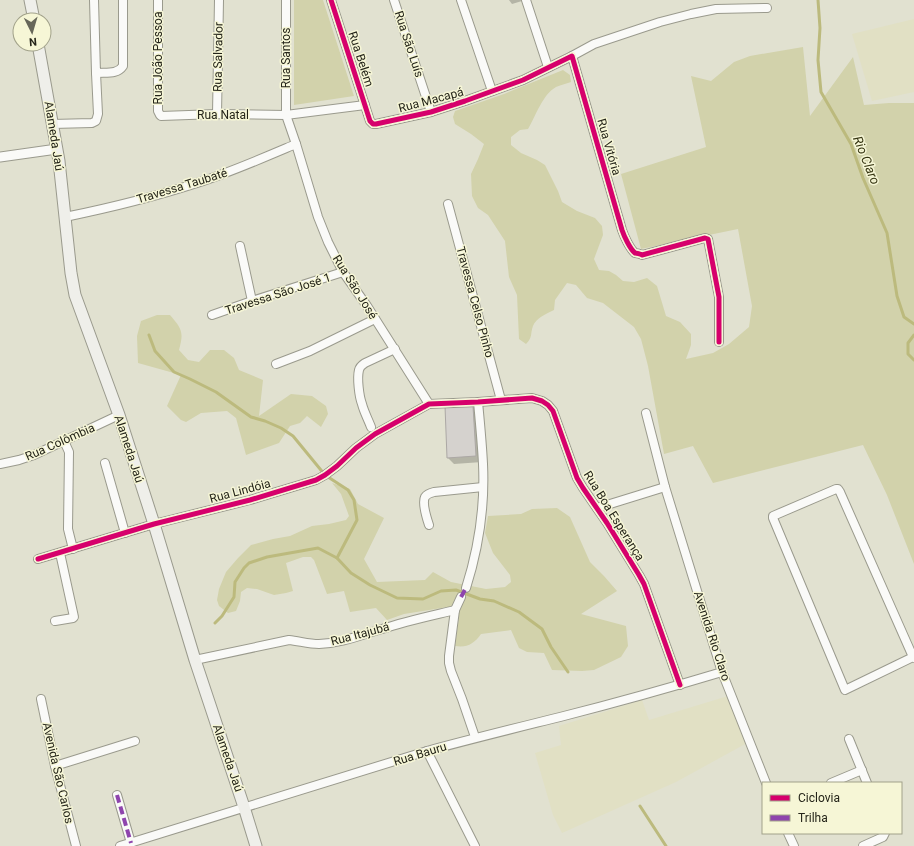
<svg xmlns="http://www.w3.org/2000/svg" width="914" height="846" viewBox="0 0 914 846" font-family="Roboto,sans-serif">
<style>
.built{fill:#e1e0c4}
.green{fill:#d2d2ab}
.shadow{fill:#0003}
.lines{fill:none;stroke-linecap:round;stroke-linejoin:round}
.stream{stroke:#bcba7d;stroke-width:3}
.building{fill:#d5d2ce;stroke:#aca8a5}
.minor-casing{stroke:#9a9a8d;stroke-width:10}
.tertiary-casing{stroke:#9a9a8d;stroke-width:11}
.secondary-casing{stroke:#9a9a8d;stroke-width:13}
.minor{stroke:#fafaf8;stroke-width:8}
.tertiary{stroke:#fafaf8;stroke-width:9}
.secondary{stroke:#efefea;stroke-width:11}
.quiet{stroke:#8e44ad;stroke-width:4;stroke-dasharray:8 4;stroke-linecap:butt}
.cycleway-casing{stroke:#f6f6d6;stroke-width:8}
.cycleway{stroke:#d6006c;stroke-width:5}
.labels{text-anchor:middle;stroke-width:3;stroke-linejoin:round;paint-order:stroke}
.street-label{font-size:12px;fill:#242419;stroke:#f6f6d6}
.water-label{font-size:13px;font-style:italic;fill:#363512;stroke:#f6f6d6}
</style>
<rect width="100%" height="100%" fill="#e1e1d0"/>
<g class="built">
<path d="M914,19v73l-42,9 -20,-67z"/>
<path d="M728,696l19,47 -71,39 -114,51 -9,-18 -18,-62 26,-8 -2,-19 83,-26 7,20z"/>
</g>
<g class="green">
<path d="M294,0h29l31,96 -60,9z"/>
<path d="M803,47l7,69 43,-59 11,48 25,-2h25v461l-27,-69 -24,-50 -150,38 -20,-37 -29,8 -16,-88 -7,-27 -7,-12 -31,-24 -16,-5 -11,-13 -9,-2 -12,17 -1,10c-8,4 -18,8 -21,16 -3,8 0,11 -7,18l-7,-5 -2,-44 -8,-18 -4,-36 -17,-26 -10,-7 -6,-12 -1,-22 7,-15 6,-15 -13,-10 -16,-10 -2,-7 2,-6 49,-17 59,-24 7,5 1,7c-5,2 -11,3 -15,5 -14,8 -20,29 -28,42l-8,1 -9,7v8l10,8 16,7 8,5 13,26 4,11 15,9 18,7 7,8 1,9 -9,24 5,11 10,1 7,4 7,6 11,1 13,-4 10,8 9,30 14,6 11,12v11l-5,14 27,-6 16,-9 20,-17 3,-21 -14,-77 -97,20 -20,-75 85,-27 -15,-71 20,5 23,-19 16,-6z"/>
<path d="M157,315h13c12,14 14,17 9,35l9,10 11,2 11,-12h14l10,8 5,12 24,10 -4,36 32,-22 21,2 14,10 2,8 -7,13 -14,-11 -7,7 -10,3 -11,17 -33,12 -10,-37 -9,-7 -26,2 -15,9 -5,-2 -14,-14 14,-31 -43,-12 -1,-27 4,-15z"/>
<path d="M332,483l18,6 8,15 26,14 -20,41 13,23 48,-2 8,-8 18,10 35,7 19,-2 6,-5 -1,-7 -17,-22 -8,-20 3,-17 33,-2 11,-5 25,-1 13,9 20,45 14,14 13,15 -36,23 45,12 2,20 -7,11 -27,13 -12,1 -30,-1 -8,-17 -17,-1 -8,-4 -8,-18 -30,4c-7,10 -14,14 -26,12l4,-28v-4l-11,-7 -44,7 -17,6 -11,-12 -26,4 -6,-21 -17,3 -13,-34 -3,-3h-8l-17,6 7,28 -7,2 -12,2 -17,-6 -10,-1 -6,4 -1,9 -4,10 -8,2 -9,-7 -2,-6 2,-11 7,-17 12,-14 13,-13 22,-6 17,-3 22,-10 17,-2 17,-4 3,-4 -8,-22z"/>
</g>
<g class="shadow">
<path d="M509,0h12l1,1 -10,3z"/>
<path d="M473,407l6,6 3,49 -28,2 -6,-6z"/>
</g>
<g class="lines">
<g class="stream">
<path d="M818,0l2,28 -2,32 3,32 30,52 12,34 24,55 10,63 7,21 10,7"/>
<path d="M149,335l6,16 19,21 16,7 26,13 35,25 14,4 16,7 12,8 32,39 23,15 6,10 3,20 -20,38"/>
<path d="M914,335l-6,8v11l6,6"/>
<path d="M215,623l7,-7 12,-19 1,-15 9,-14 5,-5 18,-6 51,-9 19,10 14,15 19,12 27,13 26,1 18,-8 15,-1 24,9 14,2 25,11 23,17 9,18 17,25"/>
<path d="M640,806l26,40"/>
</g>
</g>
<path class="building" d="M445,406h28l3,50 -29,2z"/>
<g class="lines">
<defs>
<g id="minor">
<path d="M94,0l2,73c10,-1 21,2 27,-7v-66"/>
<path d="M158,0v111l2,4 1,1 56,-2 69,1 79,-10"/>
<path d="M286,0v115l10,29 22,73 10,25 15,30 24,34 62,98"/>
<path d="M331,0l39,121 3,3h3l55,-12 34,-11 58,-21 49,-24 50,174c2,6 8,19 13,23 1,0 6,1 7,2l63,-17 3,1 11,58v45"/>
<path d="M394,0l37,112"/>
<path d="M461,0l31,91"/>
<path d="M526,0l22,67"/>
<path d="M572,56l22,-12 66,-22 31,-8 25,-5 51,-1"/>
<path d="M217,114l2,-114"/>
<path d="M52,124l40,-1 4,-2 2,-7 -2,-41"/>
<path d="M448,204l53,196"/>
<path d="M65,217c44,-9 89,-20 132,-34 34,-11 66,-25 99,-39"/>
<path d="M240,246l12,55"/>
<path d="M212,315l40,-14 91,-29"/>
<path d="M276,364l34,-13 65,-32"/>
<path d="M646,413l19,74 57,185 44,111"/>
<path d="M371,427c-3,-8 -7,-15 -9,-23 -3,-8 -5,-26 -3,-34 1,-4 3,-5 6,-7l30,-14"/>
<path d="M64,441l5,11 -1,77 5,20"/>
<path d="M105,463l20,70"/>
<path d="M0,464l19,-4 15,-5 85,-40"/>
<path d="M597,508l68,-21"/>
<path d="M429,525c-2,-6 -7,-22 -4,-28 2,-3 5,-4 9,-5l49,-5"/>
<path d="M38,559l116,-35 96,-24 66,-20 9,-5 12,-9 19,-18 19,-14 54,-30 49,-2 54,-4 10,3 6,4 5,6 24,67 6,10 24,35 32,52 5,9 36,101"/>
<path d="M466,588c13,-41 19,-82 17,-124 -1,-21 -3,-41 -5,-62"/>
<path d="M461,597l-6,13 -6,46v7l2,8 11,28 13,38"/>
<path d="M55,621l18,-3 1,-1 -14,-64"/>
<path d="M913,657l-68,33 -72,-172v-2l63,-27h2l2,3 73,165 1,1"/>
<path d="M195,660l94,-20c10,1 20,4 30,4 23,-1 42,-9 63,-15 24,-8 48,-13 73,-19"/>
<path d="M41,699l14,67 21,80"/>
<path d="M849,739l18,44"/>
<path d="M427,751l48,95"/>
<path d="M55,766l80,-25"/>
<path d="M831,783l31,-13"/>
<path d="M117,795l14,48"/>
<path d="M788,833l6,13"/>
<path d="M120,846l307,-95c44,-12 89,-23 133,-34 55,-14 109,-29 162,-45"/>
<path d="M863,846l20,-9 2,-4"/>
</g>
<path id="tertiary" d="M0,157l57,-8"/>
<g id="secondary">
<path d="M30,0l4,20"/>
<path d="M38,44l21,117 12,112 4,22 44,120 35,109 41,136 49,147 12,39"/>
</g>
</defs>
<use href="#minor" class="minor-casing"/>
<use href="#tertiary" class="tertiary-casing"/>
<use href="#secondary" class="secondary-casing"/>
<use href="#minor" class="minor"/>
<use href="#tertiary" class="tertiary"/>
<use href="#secondary" class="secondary"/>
<g class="quiet">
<path d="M461,597l5,-9"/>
<path d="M117,795l14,48"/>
</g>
<defs>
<g id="cycleway">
<path d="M331,0l39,121 3,3h3l55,-12 34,-11 58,-21 49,-24 50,174c2,6 8,19 13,23 1,0 6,1 7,2l63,-17 3,1 11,58v45"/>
<path d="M38,559l116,-35 96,-24 66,-20 9,-5 12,-9 19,-18 19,-14 54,-30 49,-2 54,-4 10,3 6,4 5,6 24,67 6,10 24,35 32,52 5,9 36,101"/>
</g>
</defs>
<use href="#cycleway" class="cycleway-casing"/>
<use href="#cycleway" class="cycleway"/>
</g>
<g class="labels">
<g class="street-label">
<text transform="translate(409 44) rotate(72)" y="4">Rua São Luís</text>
<text transform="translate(218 57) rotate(-89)" y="4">Rua Salvador</text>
<text transform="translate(158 58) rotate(-90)" y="4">Rua João Pessoa</text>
<text transform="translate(286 58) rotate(-90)" y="4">Rua Santos</text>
<text transform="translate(361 59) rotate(72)" y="4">Rua Belém</text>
<text transform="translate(431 100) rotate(-15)" y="4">Rua Macapá</text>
<text x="223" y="119">Rua Natal</text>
<text transform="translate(54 136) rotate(81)" y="4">Alameda Jaú</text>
<text transform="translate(609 147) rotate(74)" y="4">Rua Vitória</text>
<text transform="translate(182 186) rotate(-17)" y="4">Travessa Taubaté</text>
<text transform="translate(355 287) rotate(58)" y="4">Rua São José</text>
<text transform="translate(278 294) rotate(-18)" y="4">Travessa São José 1</text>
<text transform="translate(475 302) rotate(75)" y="4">Travessa Celso Pinho</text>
<text transform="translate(60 442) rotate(-24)" y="4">Rua Colômbia</text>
<text transform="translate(129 449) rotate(72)" y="4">Alameda Jaú</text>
<text transform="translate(240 491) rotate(-15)" y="4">Rua Lindóia</text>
<text transform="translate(614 516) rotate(58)" y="4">Rua Boa Esperança</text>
<text transform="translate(360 634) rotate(-15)" y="4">Rua Itajubá</text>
<text transform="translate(712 636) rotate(72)" y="4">Avenida Rio Claro</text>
<text transform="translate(420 754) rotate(-17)" y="4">Rua Bauru</text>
<text transform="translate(228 758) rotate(71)" y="4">Alameda Jaú</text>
<text transform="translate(58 773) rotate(77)" y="4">Avenida São Carlos</text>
</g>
<g class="water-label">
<text transform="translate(867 160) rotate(68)" y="5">Rio Claro</text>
</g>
</g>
<rect x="762" y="782" width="140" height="52" fill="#f6f6d6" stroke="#a2a28a"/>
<rect x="770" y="795" width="20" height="6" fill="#d6006c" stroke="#a2a28a"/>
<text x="798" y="802" font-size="12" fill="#242419">Ciclovia</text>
<rect x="770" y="815" width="20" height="6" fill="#8e44ad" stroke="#a2a28a"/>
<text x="798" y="822" font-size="12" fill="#242419">Trilha</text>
<g transform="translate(32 32) rotate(175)"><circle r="19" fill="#f6f6d6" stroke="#a2a28a"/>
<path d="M0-3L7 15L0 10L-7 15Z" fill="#666659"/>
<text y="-6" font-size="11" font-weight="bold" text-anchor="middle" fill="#242419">N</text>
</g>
</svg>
